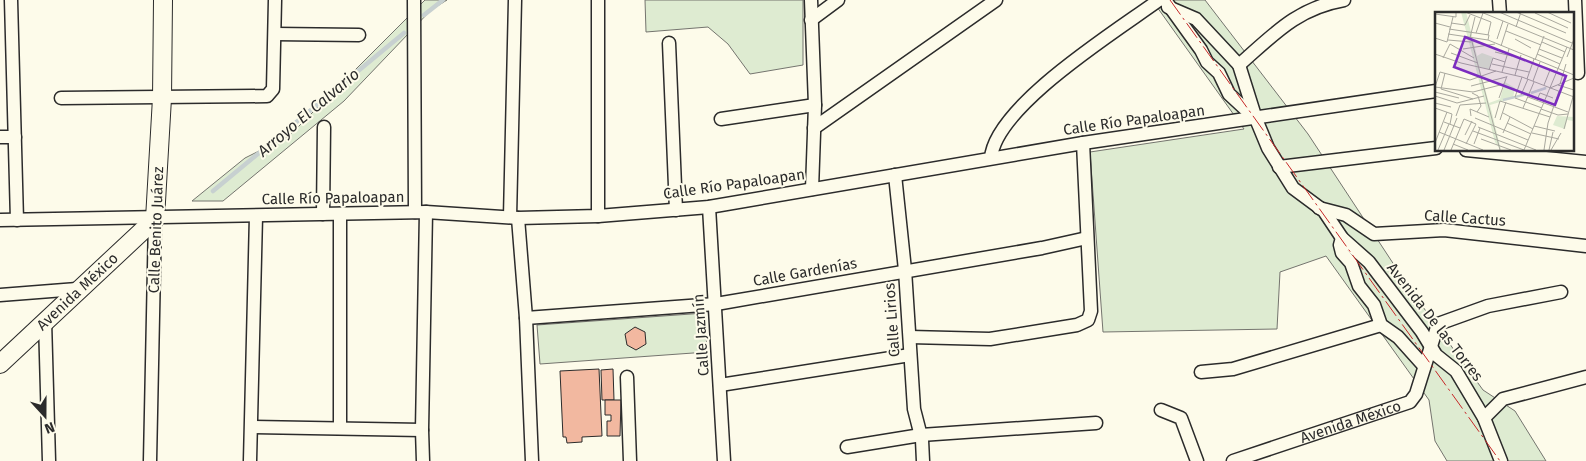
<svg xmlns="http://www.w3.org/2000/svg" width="1586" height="461" viewBox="0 0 1586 461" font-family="'Fira Sans',sans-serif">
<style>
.green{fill:#deebd1;stroke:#74746e}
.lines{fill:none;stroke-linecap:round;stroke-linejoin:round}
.stream{stroke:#c7d0d0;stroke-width:4.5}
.building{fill:#f2b8a0;stroke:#2b2b2b}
.street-casing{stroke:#2b2b2b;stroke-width:15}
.secondary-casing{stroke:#2b2b2b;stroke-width:20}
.street{stroke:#fdfbea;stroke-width:12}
.secondary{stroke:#fdfbea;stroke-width:18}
.power{stroke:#c62828;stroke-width:1;stroke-dasharray:18 4 2.5 4;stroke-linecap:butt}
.labels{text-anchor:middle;stroke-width:4;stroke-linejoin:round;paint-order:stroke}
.street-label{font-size:15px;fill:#2b2b2b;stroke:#fdfbea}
.water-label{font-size:16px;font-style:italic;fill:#2b2b2b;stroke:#fdfbea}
.inset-river{fill:none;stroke:#c7d0d0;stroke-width:2.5}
.inset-road{fill:none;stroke:#a9a89e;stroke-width:1}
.view{fill:#7b2cbf;fill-opacity:0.15;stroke:#7b2cbf;stroke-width:2.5}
.inset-edge{fill:none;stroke:#2b2b2b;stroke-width:2.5}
</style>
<rect width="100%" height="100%" fill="#fdfbea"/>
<g class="green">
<path d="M425,0h22l-16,10 -87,91 -121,100h-31l53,-43 44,-22z"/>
<path d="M645,0h158v65l-53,9 -22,-30 -20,-17 -62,5z"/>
<path d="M1152,0h53l103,134 102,155 73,101 32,21 31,50h-99l-12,-20 -6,-41 -103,-144 -46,16 -3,57 -174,3 -13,-180 154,-23z"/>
<path d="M705,313l2,39 -167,12 -3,-39z"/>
</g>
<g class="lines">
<g class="stream">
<path d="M424,15l19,-15"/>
<path d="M213,191l191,-158"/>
</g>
</g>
<g class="building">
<path d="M635,327l10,5 1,12 -10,6 -9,-5 -2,-11z"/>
<path d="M599,369l3,67 -20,1v5l-15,1 -1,-6h-3l-3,-66z"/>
<path d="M613,369l1,31h-12l-1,-30z"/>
<path d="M605,400h16l-1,36h-13v-15h4v-6h-6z"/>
</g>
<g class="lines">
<defs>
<g id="street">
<path d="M11,0l6,220"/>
<path d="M414,0l1,212"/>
<path d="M598,0v216"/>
<path d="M811,0l4,105 -3,84"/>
<path d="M1165,0l36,50 6,12 12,11 10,21 27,25 12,29 25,40 31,23 18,27 27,24 53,70 14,23 20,16 28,47 17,43"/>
<path d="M1499,0l1,14"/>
<path d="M1575,0l3,73"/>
<path d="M1168,7l28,12 43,46 17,54"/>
<path d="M811,20l27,-20"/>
<path d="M275,34l84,1"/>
<path d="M669,43l7,167"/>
<path d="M1239,65c34,-30 58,-57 105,-65"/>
<path d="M61,98l206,-2 6,-7 2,-89"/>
<path d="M721,119l94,-14"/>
<path d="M814,128l182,-128"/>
<path d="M0,137h15"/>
<path d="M1466,150l120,12"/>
<path d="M991,158c4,-52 127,-128 168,-158"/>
<path d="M1279,167l157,-19"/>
<path d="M895,175l10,95 9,139 8,31 1,21"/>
<path d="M709,207l15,254"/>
<path d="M1319,208l27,7 28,19 70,-4 142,16"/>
<path d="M323,214l1,-87"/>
<path d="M510,217l5,-217"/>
<path d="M518,218l8,100 6,143"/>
<path d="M0,220l426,-8 92,6 80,-2 111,-9 374,-64 353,-52"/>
<path d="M1342,238l-2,7 2,8 9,10 8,23 15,19 7,20 17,12 26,29"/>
<path d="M0,295l77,-6"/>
<path d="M526,318l190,-14 326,-56 45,-10"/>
<path d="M45,321l4,140"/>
<path d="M910,337l80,2 87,-14 11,-5 3,-9 -8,-168"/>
<path d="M1201,372l32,-3 148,-44"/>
<path d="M627,377l3,84"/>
<path d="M720,385l190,-30"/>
<path d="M1161,410l20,8 16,43"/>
<path d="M1484,418l19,-19 83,-22"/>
<path d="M252,427l170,3"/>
<path d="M340,428v-214"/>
<path d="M847,447l74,-12 175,-12"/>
<path d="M150,461l5,-242"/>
<path d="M250,461l6,-245"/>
<path d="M423,461l-1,-31 4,-218"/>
<path id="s1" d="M1233,461l177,-59 6,-8 22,-70 50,-18 73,-14"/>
</g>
<g id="secondary">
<path id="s2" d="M0,364l155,-145 7,-121 1,-98"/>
</g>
</defs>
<use href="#street" class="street-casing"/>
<use href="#secondary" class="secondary-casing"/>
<use href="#street" class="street"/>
<use href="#secondary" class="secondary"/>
<path class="power" d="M1170,0l330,461"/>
</g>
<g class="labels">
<g class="street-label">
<text transform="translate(1134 120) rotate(-8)" y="5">Calle Río Papaloapan</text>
<text transform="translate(734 184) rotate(-8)" y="5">Calle Río Papaloapan</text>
<text transform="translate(333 198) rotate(-1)" y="5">Calle Río Papaloapan</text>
<text transform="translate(1465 218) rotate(4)" y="5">Calle Cactus</text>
<text transform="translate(156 230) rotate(-88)" y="5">Calle Benito Juárez</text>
<text transform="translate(805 272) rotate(-10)" y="5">Calle Gardenías</text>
<text dy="5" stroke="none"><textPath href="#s2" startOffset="106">Avenida México</textPath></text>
<text transform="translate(892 320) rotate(-94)" y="5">Calle Lirios</text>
<text transform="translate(1435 322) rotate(52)" y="5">Avenida De las Torres</text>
<text transform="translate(701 335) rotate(-94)" y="5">Calle Jazmín</text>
<text dy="5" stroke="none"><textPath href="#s1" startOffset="124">Avenida México</textPath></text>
</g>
<g class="water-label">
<text transform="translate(308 112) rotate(-40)" y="6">Arroyo El Calvario</text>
</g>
</g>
<g transform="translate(1435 12)">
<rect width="139" height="139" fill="#fdfbea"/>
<path d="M26,0h5l11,44 5,-3 11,4 -4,12 -10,-2 10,36 11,-4 5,-17 10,6 -2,10 33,-11 2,1 -58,17 11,45 -6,-8zM122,104l17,1v4l-7,-1 -2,9 -12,-4z" fill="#deebd1"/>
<path class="inset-river" d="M96,81l15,-5M68,88l24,-6"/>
<path class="inset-road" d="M30,0l26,10 -3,13M46,0l93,38M64,0l73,31M81,0l50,21M112,0l24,11M100,1l33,15M0,2l21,3v-5M0,11l15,4M16,11l14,2 5,-10M81,15l5,-15M14,17l40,6 -1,5M71,19l35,14M41,21l7,-20M13,22l40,6 86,35M0,26l12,4 6,-25M35,26l5,-21M36,26l29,112M62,27l6,-18M80,27l16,9M13,28l23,2M107,30l23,10M66,34l7,-22M28,37l32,-5M104,37l23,9M60,40l17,4M16,41l27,10M0,42l26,9 61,14 52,20M102,42l23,10M132,45l7,-18M8,46l7,-14 24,14M100,48l9,-24M57,52l37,8M54,58l4,-12 12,4M67,60l7,-23M10,61l-4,16 32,10M80,63l6,-20M92,67l7,-20M98,69l7,-19M125,72l6,-20M109,73l6,-15M123,73l16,5M36,74l35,-9M0,75l5,-15 30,8 26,-9M0,75l38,5 31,-8M115,76l24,-10M0,80l24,6M37,81l6,3 3,10 -4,6M86,83l7,-16M0,84l22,7 27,-7M80,85l7,-20M93,85l40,15M64,86l8,-22M80,86l27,10M102,88l3,-7 13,5M0,91l16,4M0,96l17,6 -2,10M88,96l11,-26M106,97l17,6 10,-1M68,101l30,16M21,104l4,-11 26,-2M36,104l-1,-7 19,8M40,106l53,22M60,106l5,-17 50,16M65,108l6,-18M9,110l16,6M72,111l24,11M99,114l21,5M43,115l58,23M129,117l10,-36M38,119l51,19M4,120l44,18M68,121l7,-16M97,121l27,6M30,123l7,-14M46,127l30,11M0,131l12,-31M18,132l15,6M39,132l6,-16M3,138l11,-26M9,138l13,-32M16,138l13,-31 12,5 -10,20M89,138l43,-103M109,138l4,-27 11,-32M114,138l4,-18M116,138l10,-17"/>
<path class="view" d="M30,25l101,39 -11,29 -101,-38z"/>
<rect width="139" height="139" class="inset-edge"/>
</g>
<g transform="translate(45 416) rotate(159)" stroke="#fdfbea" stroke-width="4" paint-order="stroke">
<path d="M0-4L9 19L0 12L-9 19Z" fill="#2b2b2b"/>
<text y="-8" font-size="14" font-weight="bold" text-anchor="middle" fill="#2b2b2b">N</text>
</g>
</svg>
